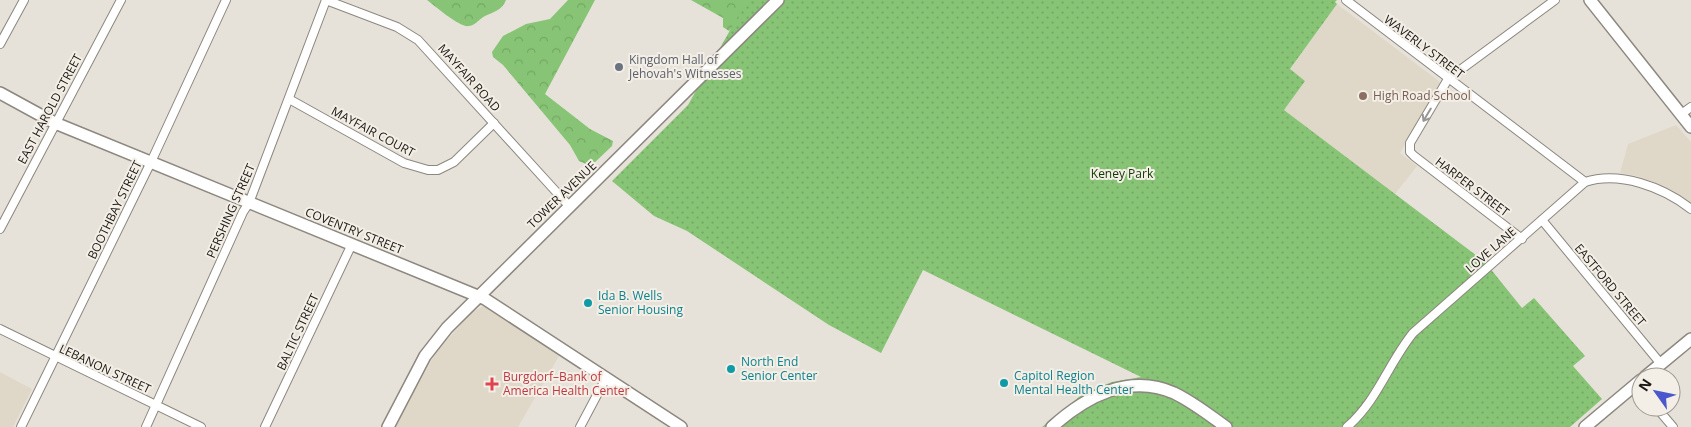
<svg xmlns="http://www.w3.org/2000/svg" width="1691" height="427" viewBox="0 0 1691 427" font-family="'Open Sans',sans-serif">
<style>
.built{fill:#dfd7c7}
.forest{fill:url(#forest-crowns)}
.park{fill:url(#park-dots)}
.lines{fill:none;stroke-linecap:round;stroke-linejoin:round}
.street-casing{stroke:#8c877f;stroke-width:10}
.secondary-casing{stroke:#8c877f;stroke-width:14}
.street{stroke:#fff;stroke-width:8}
.secondary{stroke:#fff;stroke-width:11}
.oneway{stroke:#989796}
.worship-dot{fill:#6b7280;stroke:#f4efe6;stroke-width:2}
.education-dot{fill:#8d6e63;stroke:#f4efe6;stroke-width:2}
.culture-dot{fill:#0f9aa8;stroke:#f4efe6;stroke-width:2}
.health-dot{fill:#e0444e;stroke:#f4efe6;stroke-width:2}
.labels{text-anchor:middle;stroke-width:4;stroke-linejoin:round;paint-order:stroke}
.street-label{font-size:12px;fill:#1a1815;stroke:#f4efe6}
.worship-label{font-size:12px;fill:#5b616d;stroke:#f4efe6;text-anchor:start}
.education-label{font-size:12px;fill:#785e54;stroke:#f4efe6;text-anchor:start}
.park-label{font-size:12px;fill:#0f3800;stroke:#f4efe6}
.culture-label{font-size:12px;fill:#0d838f;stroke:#f4efe6;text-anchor:start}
.health-label{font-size:12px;fill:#be3a42;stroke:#f4efe6;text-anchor:start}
</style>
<defs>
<pattern id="forest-crowns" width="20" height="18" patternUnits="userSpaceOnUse" patternTransform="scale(1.25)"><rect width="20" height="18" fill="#87c475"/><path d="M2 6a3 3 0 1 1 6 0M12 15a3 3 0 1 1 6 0" fill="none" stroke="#74a864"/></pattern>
<pattern id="park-dots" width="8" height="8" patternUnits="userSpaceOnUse" patternTransform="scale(1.25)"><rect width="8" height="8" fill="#87c475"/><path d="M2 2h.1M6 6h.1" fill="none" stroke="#74a864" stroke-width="1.8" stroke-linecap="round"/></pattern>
</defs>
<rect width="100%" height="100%" fill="#e7e2d9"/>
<g class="built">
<path d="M1337,4l103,78 -40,71 17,13 -22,28 -111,-84 21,-29 -15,-11z"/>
<path d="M1676,125l15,17v62l-33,-20 -21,-8 -17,-3 8,-29z"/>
<path d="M484,306l75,50 -41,71h-124l43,-76 36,-40z"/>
<path d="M0,372l32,17 -19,38h-13z"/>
</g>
<g class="forest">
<path d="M427,0h79c-4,10 -12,12 -21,16 -6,3 -9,9 -16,10 -9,2 -34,-20 -42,-26z"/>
<path d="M568,0h27l-50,94 45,35 23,12 -1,5 -21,20 -12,-5 -9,-16 -67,-80 -10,-8 -1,-5 11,-16 23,-12 24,-5z"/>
<path d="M691,0h68l-30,31 -6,-4v-9z"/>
</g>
<path class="park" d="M747,0h590l-2,2 2,2 -47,65 15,12 -21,29 201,152 37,46 12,-10 51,58 -12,10 29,33 -32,28h-528l42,-34 28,-11 29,-5 -218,-107 -42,83 -52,-28 -142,-94 -33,-15 -42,-35 76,-76z"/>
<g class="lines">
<defs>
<g id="street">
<path d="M326,0l71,27 21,13 152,167"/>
<path d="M1346,0l239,182"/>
<path d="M0,44l24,-44"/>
<path d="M289,99l115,64 24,7h10l16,-8 40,-39"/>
<path d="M1680,115l11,-8"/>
<path d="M1542,220l119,144"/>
<path d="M0,229l121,-229"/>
<path d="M1522,239l-108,-83 -4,-4v-9l38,-64 107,-79"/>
<path d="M0,329l201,98"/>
<path d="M1656,407l17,20"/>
<path d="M21,427l130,-265 75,-162"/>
<path d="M146,427l97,-215 6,-9 77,-203"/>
<path d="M265,427l86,-181"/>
<path d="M580,427l26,-49"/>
<path d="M1347,427c31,-27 41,-63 66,-94l172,-151c35,-11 78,5 106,27"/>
</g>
<g id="secondary">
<path d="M1590,0l101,127"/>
<path d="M0,93l55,30 430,176 196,128"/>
<path d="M1645,377l46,-38"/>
<path d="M388,427l37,-71 22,-28 331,-328"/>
<path d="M1052,427c33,-30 77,-54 122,-34 19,9 35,22 52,34"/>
<path d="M1585,427l56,-47"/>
</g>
</defs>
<use href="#street" class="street-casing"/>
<use href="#secondary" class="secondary-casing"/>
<use href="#street" class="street"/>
<use href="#secondary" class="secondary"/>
</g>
<defs><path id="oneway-shaft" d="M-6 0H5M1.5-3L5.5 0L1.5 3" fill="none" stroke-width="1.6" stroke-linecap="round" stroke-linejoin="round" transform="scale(1.25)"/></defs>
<use class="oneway" href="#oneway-shaft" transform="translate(1427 115) rotate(121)"/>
<circle class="worship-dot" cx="619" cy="67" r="5"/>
<circle class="education-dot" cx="1363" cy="96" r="5"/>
<g class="culture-dot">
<circle cx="588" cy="303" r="5"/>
<circle cx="731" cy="369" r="5"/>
<circle cx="1004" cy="383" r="5"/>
</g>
<path class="health-dot" d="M489.5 376.5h5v5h5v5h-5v5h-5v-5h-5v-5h5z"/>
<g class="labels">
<g class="street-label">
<text transform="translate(1424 47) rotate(37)" y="4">WAVERLY STREET</text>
<text transform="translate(469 78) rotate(48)" y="4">MAYFAIR ROAD</text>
<text transform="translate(50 109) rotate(-62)" y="4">EAST HAROLD STREET</text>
<text transform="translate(373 132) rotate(28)" y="4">MAYFAIR COURT</text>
<text transform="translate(1472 187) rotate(37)" y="4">HARPER STREET</text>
<text transform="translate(562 195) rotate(-44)" y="4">TOWER AVENUE</text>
<text transform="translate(115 210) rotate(-64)" y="4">BOOTHBAY STREET</text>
<text transform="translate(231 211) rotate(-66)" y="4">PERSHING STREET</text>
<text transform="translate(354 231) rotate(22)" y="4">COVENTRY STREET</text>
<text transform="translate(1491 250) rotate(-41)" y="4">LOVE LANE</text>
<text transform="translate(1610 285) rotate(50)" y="4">EASTFORD STREET</text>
<text transform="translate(298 332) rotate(-65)" y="4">BALTIC STREET</text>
<text transform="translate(105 369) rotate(25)" y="4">LEBANON STREET</text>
</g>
<g class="worship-label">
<text x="629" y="64">Kingdom Hall of<tspan x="629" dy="14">Jehovah's Witnesses</tspan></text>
</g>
<g class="education-label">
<text x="1373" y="100">High Road School</text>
</g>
<g class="park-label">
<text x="1122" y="178">Keney Park</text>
</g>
<g class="culture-label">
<text x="598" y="300">Ida B. Wells<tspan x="598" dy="14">Senior Housing</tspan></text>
<text x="741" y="366">North End<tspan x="741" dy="14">Senior Center</tspan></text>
<text x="1014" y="380">Capitol Region<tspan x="1014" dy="14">Mental Health Center</tspan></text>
</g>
<g class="health-label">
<text x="503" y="381">Burgdorf–Bank of<tspan x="503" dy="14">America Health Center</tspan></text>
</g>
</g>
<g transform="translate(1656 392) rotate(303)"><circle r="24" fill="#f4efe6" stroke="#9d9992"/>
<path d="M0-4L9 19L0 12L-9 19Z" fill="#4b57cc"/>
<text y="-8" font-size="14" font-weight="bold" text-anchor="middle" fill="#1a1815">N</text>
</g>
</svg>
